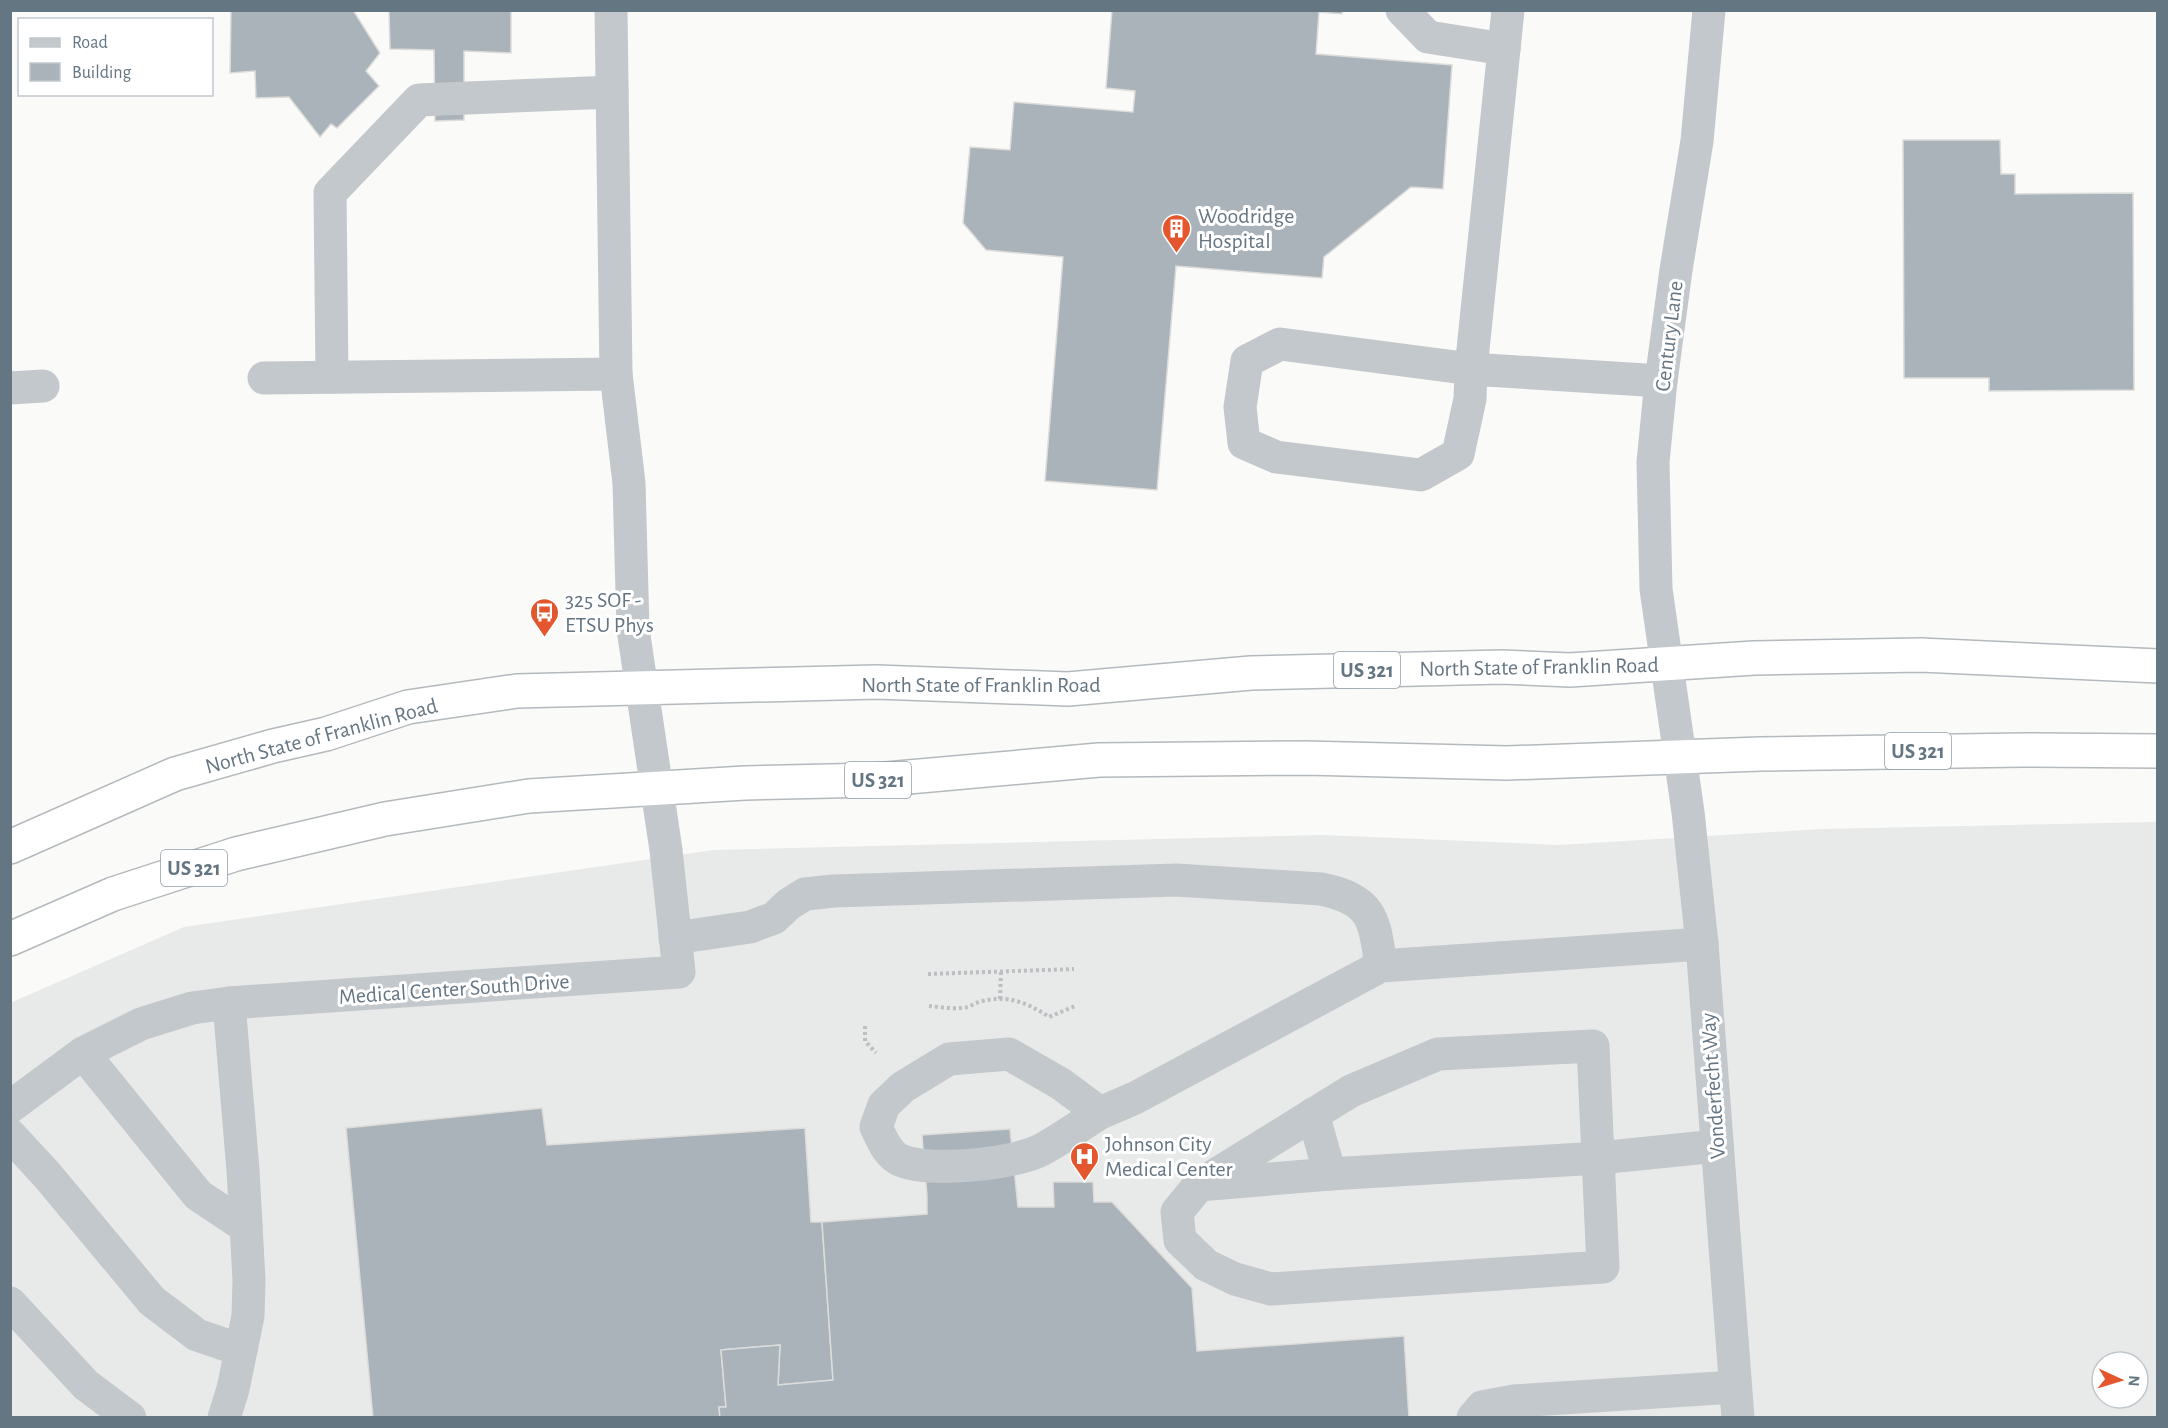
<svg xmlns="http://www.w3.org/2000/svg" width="2168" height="1428" viewBox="0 0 2168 1428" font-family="'Alegreya Sans',sans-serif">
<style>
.built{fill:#e8e9e9;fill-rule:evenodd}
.building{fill:#aab3b9;stroke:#dcdcda;stroke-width:1.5}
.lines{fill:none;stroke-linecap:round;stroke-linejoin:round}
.highway-casing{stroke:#b4b9bd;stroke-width:36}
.path{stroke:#bbbfc2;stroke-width:4;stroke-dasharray:3 3;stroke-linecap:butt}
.minor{stroke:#c3c8cc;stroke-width:33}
.highway{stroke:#fff;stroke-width:33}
.labels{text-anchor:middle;stroke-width:6;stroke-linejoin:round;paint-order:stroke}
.shield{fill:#fff;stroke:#939fa8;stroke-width:1.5}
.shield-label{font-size:21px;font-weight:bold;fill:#657683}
.poi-label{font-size:22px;fill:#657683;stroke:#fff;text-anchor:start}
.street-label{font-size:22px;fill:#657683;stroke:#fff}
</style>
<rect width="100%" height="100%" fill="#fafaf8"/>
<path class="built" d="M2157,822v595h-2146l-1,-414 174,-76 529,-77 609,-15 237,10 264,-16zM2102,1362h36v36h-36z"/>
<g class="building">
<path d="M231,10h122l27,43 -14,18 13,15 -42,42 -6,-4 -11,13 -31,-40 -33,1 -1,-27 -25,2z"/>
<path d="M389,10h122v43l-47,-2v69l-29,1 -1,-71 -44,-1z"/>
<path d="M1112,10h230v4l-23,-2 -3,42 136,11 -9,124 -32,-2 -87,70 -2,21 -146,-12 -19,224 -112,-9 18,-224 -77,-7 -23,-27 7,-76 40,3 4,-48 119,10 2,-21 -29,-3z"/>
<path d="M1903,140h97l1,34h14v20l118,-1 1,197 -145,1v-13h-85z"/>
<path d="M542,1108l5,37 258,-17 6,94h11l11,158 -55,5 2,-40 -59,5 5,57h-7l1,11h-347l-27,-290z"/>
<path d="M1010,1129l8,78h36l-1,-25h40l1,20h18l80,86 5,63 207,-15 5,82h-689l-1,-11h7l-5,-57 59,-5 -2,40 55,-5 -11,-158 105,-8v-18l-5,-61z"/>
</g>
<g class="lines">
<defs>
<g id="highway">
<path d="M10,847l165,-73 98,-28 53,-12 82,-27 109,-16 360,-9 191,7 183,-16 251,-6 68,3 184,-12 167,-3 237,11"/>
<path d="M10,939l103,-45 123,-40 149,-35 144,-23 216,-13 130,-3 224,-20 207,-2 201,5 253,-9 263,-4 135,1"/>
</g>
</defs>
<use href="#highway" class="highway-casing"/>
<g class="path">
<path d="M928,974l146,-5"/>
<path d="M1000,999l1,-27"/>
<path d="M929,1006c10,1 22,3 32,2 7,0 12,-4 18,-6 27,-8 48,0 70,15l26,-11"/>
<path d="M865,1026v15l11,12"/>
</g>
<g class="minor">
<path d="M1402,10l26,27 76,12"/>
<path d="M1508,10l-37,359 -191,-25 -33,17 -7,46 4,36 32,14 145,18 37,-21 12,-55 1,-30 190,12"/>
<path d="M1709,10l-12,131 -21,129 -15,111 -8,81 3,127 32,223 14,132 36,474"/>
<path d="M332,377l-2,-184 89,-93 193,-8"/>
<path d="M264,378l352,-4"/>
<path d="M10,388l33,-2"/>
<path d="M675,938l75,-11 24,-9 15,-14 16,-10 29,-3 342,-11 145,9c52,11 53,29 60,77"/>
<path d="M229,1003l450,-31 -13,-122 -33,-221 -4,-146 -13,-109 -5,-364"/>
<path d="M83,1053l115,142 48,32"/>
<path d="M10,1107l73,-54 58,-29 51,-16 37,-5 14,167 6,110 -1,36 -15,73 -9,29"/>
<path d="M1100,1113c-19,12 -39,26 -59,37 -27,14 -113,23 -141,10 -13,-6 -18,-21 -24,-33l8,-22 19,-18 46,-28 60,-5 52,30 39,29 35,-15 246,-132 321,-22"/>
<path d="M10,1135l37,40 105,126 45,34 44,15"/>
<path d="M1330,1174l269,-16 118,-12"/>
<path d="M1199,1185l152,-94 87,-37 155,-8 10,221 -332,22 -36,-10 -29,-14 -26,-25 -3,-28 22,-27 131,-11 -17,-60"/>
<path d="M10,1303l76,82 44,33"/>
<path d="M1473,1418l9,-11 32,-6 221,-14"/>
</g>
<use href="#highway" class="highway"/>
</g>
<defs>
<symbol id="building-pin" viewBox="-11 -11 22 30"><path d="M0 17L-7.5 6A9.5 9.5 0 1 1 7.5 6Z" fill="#e4572e" stroke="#fff"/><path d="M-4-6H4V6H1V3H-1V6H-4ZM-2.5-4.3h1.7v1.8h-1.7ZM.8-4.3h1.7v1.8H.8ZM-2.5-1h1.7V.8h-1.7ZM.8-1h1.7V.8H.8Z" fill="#fff"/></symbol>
<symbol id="bus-pin" viewBox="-11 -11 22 30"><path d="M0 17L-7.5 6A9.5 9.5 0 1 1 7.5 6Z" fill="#e4572e" stroke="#fff"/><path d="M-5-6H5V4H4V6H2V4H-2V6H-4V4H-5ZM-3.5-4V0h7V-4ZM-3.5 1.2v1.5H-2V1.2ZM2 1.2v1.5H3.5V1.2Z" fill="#fff"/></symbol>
<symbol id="hospital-pin" viewBox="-11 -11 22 30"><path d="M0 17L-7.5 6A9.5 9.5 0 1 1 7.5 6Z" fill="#e4572e" stroke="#fff"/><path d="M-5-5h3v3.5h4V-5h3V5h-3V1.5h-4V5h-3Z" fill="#fff"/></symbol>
</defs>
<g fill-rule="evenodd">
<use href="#building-pin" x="1160" y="212" width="33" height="45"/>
<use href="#bus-pin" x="528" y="596" width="33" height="45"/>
<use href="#hospital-pin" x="1068" y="1140" width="33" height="45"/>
</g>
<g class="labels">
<g class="shield">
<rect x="1334" y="652" width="66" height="36" rx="4.5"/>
<rect x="1885" y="733" width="66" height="36" rx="4.5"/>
<rect x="845" y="762" width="66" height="36" rx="4.5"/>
<rect x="161" y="850" width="66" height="36" rx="4.5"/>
</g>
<g class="shield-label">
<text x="1367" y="677">US 321</text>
<text x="1918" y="758">US 321</text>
<text x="878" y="787">US 321</text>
<text x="194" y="875">US 321</text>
</g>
<g class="poi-label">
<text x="1198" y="223">Woodridge<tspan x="1198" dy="25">Hospital</tspan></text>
<text x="565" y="607">325 SOF -<tspan x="565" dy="25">ETSU Phys</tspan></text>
<text x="1105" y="1151">Johnson City<tspan x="1105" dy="25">Medical Center</tspan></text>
</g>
<g class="street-label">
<text transform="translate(1668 336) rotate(-83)" y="8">Century Lane</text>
<text transform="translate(1539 666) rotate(-1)" y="8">North State of Franklin Road</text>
<text x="981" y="692">North State of Franklin Road</text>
<text transform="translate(321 735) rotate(-15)" y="8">North State of Franklin Road</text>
<text transform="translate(454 988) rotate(-4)" y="8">Medical Center South Drive</text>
<text transform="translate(1712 1086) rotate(-94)" y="8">Vonderfecht Way</text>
</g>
</g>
<rect width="2168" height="1428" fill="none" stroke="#657683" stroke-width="24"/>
<rect x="18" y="18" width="195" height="78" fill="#ffffff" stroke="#c1c8cd" stroke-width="1.5"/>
<rect x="30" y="38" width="30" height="9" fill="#c3c8cc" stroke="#c1c8cd" stroke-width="1.5"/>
<text x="72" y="48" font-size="18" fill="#657683">Road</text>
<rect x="30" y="63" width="30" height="18" fill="#aab3b9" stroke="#c1c8cd" stroke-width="1.5"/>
<text x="72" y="78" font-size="18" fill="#657683">Building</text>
<g transform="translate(2120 1380) rotate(94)"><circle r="28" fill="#ffffff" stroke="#c1c8cd" stroke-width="1.5"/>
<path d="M0-4.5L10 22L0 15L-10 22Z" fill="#e4572e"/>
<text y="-9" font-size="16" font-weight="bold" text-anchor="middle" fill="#657683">N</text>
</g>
</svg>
